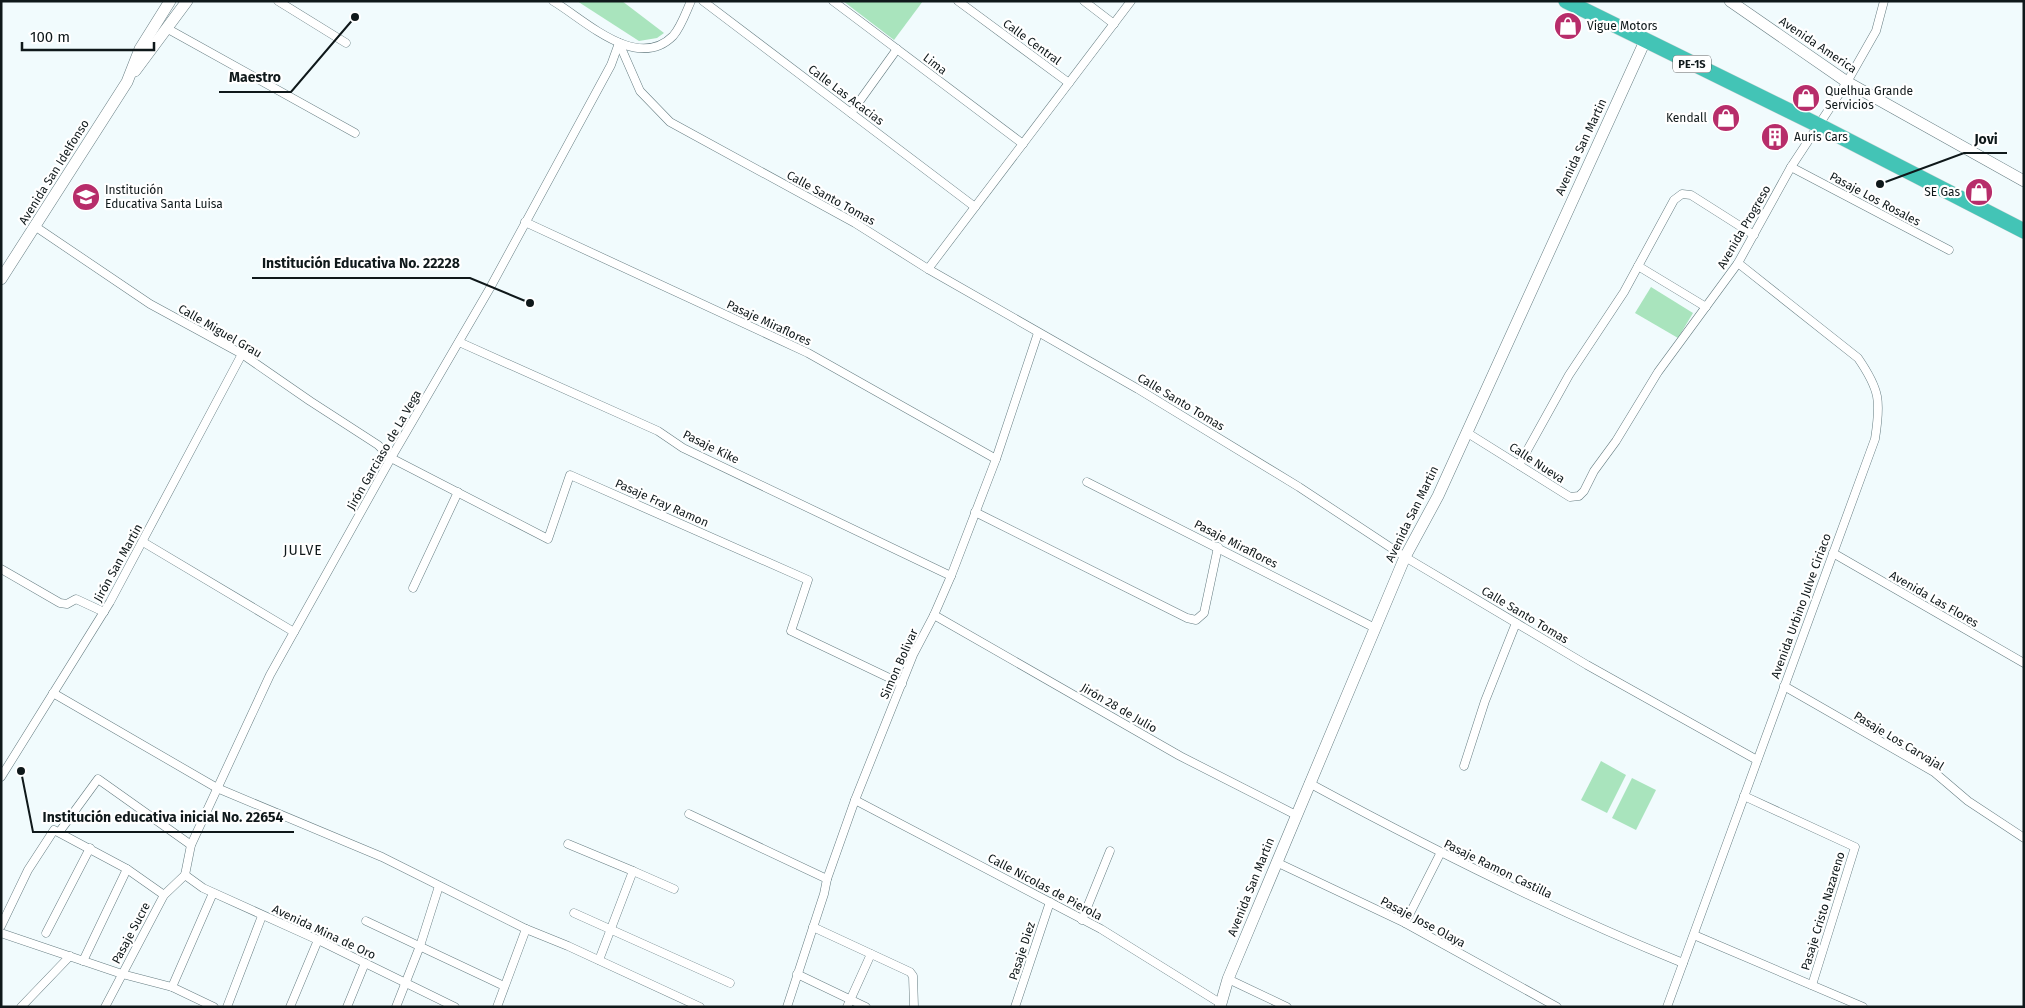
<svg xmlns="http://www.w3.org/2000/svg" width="2025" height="1008" viewBox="0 0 2025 1008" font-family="'Fira Sans',sans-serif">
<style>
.green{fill:#a9e4bd}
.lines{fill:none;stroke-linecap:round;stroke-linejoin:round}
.street-casing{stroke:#667d82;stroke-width:9}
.secondary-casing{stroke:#667d82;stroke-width:12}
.highway-casing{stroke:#d4d5d6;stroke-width:16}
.street{stroke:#fff;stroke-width:8}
.secondary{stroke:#fff;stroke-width:11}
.highway{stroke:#43c4b6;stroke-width:15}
.labels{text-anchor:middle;stroke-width:4.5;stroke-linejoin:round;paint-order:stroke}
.shield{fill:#fff;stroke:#575d5f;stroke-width:1}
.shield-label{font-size:11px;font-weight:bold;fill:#0f181a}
.poi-label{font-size:12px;fill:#0f181a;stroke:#fff;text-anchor:start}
.street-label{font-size:12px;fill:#0f181a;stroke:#fff}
.neighbourhood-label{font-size:14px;letter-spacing:1px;fill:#0f181a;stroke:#fff}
.leader{fill:none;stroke:#0f181a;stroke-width:2}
.callout-dot{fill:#0f181a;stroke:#fff;stroke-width:2}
.callout-label{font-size:14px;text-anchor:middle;font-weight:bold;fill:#0f181a;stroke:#fff;stroke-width:4.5;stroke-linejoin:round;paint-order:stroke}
</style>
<rect width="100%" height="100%" fill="#f1fbfd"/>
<g class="green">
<path d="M577,1h45l42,32 -7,5 -18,3z"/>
<path d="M843,1h80l-29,39z"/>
<path d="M1651,287l42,26 -15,25 -43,-25z"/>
<path d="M1601,761l25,14 -19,38 -26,-13z"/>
<path d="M1632,778l24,12 -20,40 -24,-12z"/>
</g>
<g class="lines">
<defs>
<g id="street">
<path d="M278,1l68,42"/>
<path d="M553,1c32,19 84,71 120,35 8,-9 13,-24 18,-35"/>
<path d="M703,1l272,206"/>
<path d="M833,1l190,143"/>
<path d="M958,1l111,82"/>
<path d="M1084,1l30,23"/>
<path d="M168,29l187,104"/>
<path d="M619,43l21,48 30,31 185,101 73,46 210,120 161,98 106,70 182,108 170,95"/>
<path d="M851,113l46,-64"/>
<path d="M1791,167l158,83"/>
<path d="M525,222l283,131 188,106"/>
<path d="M36,227l114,77 92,50 68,47 68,44 13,13 157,81 22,-64 238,105 -17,51 111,53"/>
<path d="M1638,266l68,41"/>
<path d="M928,269l203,-268"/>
<path d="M459,342l199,89 25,17 268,128"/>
<path d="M1466,432l104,65 9,-1 5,-5 10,-20 22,-30 42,-69 80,-109 53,-96 56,-85 29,-51 8,-30"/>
<path d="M1519,465l50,-90 55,-83 50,-92 8,-6 9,1 63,40"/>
<path d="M1087,482l288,146"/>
<path d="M975,512l212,106 9,2 8,-7 14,-66"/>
<path d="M143,542l151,90"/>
<path d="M1833,553l191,110"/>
<path d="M1,569l59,34 7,1 9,-5 28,13"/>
<path d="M413,588l45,-96"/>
<path d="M934,615l246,141 116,59"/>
<path d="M1784,686l150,86 34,29 56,37"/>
<path d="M53,693l164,95 165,69 144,72 42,17 132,61"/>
<path d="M1464,766l21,-65 31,-78"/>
<path d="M1,777l109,-175 132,-248"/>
<path d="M1309,783c122,66 245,128 374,180"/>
<path d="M1744,796l111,51 -43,138"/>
<path d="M855,800l246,129 119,74"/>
<path d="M689,814l138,65"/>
<path d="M60,831l38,-52 93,66"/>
<path d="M568,844l65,27 -34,89"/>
<path d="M1276,862l129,61 152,84"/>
<path d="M633,871l41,18"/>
<path d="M185,875l6,-30 79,-170 121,-217 99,-170 121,-223 8,-22"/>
<path d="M185,875l18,13 115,52 137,67"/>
<path d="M574,913l156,70"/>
<path d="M1082,920l28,-69"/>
<path d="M366,921l138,65"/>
<path d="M1405,923l35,-69"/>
<path d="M1,926l27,-56 26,-40 73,39 37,26"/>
<path d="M813,927l97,45 3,4 1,31"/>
<path d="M1,933l121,41 50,13 42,20"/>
<path d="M46,933l44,-85"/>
<path d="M1694,935l169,72"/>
<path d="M83,961l44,-92"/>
<path d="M797,974l69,33"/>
<path d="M1228,979l59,28"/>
<path d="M172,987l41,-94"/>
<path d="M21,1007l49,-51"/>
<path d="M105,1007l59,-112 21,-20"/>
<path d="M227,1007l35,-91"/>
<path d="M290,1007l28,-67"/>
<path d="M347,1007l18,-44"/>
<path d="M396,1007l24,-61 19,-60"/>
<path d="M497,1007l29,-78"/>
<path d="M787,1007l37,-113 3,-15 28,-79 58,-145 21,-40 17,-39 45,-117 42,-126"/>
<path d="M847,1007l24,-53"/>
<path d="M1015,1007l35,-105"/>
<path d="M1667,1007l208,-568c6,-38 5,-49 -17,-81l-120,-95"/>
</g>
<g id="secondary">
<path d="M1730,1l117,81 177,99"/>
<path d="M135,71l52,-70"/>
<path d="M1,279l126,-197 13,-33 30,-48"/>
<path d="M1220,1007l8,-28 177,-422 33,-61 207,-455"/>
</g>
<path id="highway" d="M1566,1l252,124 206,106"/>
</defs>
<use href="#street" class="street-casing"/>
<use href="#secondary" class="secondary-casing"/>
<use href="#highway" class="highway-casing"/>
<use href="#street" class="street"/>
<use href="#secondary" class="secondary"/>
<use href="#highway" class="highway"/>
</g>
<defs>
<symbol id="shop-disc" viewBox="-11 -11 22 22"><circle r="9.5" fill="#b72d6a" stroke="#fff"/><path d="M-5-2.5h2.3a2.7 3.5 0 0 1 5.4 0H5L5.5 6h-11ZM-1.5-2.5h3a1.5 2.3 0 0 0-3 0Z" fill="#fff"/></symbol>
<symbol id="building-disc" viewBox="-11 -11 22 22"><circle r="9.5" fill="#b72d6a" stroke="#fff"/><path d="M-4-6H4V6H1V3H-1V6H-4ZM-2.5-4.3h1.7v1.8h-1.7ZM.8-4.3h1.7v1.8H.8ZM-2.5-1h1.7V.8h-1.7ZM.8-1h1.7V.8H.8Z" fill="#fff"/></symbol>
<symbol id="school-disc" viewBox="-11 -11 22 22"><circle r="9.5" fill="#b72d6a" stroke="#fff"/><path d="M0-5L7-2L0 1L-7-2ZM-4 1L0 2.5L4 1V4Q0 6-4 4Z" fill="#fff"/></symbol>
</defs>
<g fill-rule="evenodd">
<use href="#shop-disc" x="1552" y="10" width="32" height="32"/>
<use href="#shop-disc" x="1790" y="82" width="32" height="32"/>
<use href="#shop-disc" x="1710" y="102" width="32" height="32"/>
<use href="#building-disc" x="1759" y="121" width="32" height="32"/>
<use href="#shop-disc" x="1963" y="176" width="32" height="32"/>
<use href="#school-disc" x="70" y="181" width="32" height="32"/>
</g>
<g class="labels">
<rect class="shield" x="1673" y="55.5" width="38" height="17" rx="4"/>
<g class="shield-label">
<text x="1692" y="68">PE-1S</text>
</g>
<g class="poi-label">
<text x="1587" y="30">Vigue Motors</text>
<text x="1825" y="95">Quelhua Grande<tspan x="1825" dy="14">Servicios</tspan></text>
<text x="1707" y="122" text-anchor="end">Kendall</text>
<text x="1794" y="141">Auris Cars</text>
<text x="105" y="194">Institución<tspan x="105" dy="14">Educativa Santa Luisa</tspan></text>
<text x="1960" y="196" text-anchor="end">SE Gas</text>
</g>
<g class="street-label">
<text transform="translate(1032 42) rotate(36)" y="4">Calle Central</text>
<text transform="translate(1818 45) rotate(34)" y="4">Avenida America</text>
<text transform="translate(935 64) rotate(37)" y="4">Lima</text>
<text transform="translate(846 95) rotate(37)" y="4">Calle Las Acacias</text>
<text transform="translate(1581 147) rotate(-65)" y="4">Avenida San Martin</text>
<text transform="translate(54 172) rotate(-58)" y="4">Avenida San Idelfonso</text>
<text transform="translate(831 198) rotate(29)" y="4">Calle Santo Tomas</text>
<text transform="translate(1875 199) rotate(28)" y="4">Pasaje Los Rosales</text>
<text transform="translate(1744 227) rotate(-60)" y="4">Avenida Progreso</text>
<text transform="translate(769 323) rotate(25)" y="4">Pasaje Miraflores</text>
<text transform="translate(220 331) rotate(30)" y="4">Calle Miguel Grau</text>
<text transform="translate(1181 402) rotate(31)" y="4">Calle Santo Tomas</text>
<text transform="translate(711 447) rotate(26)" y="4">Pasaje Kike</text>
<text transform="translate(384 450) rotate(-60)" y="4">Jirón Garciaso de La Vega</text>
<text transform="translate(1537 463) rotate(33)" y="4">Calle Nueva</text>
<text transform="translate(662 503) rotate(24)" y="4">Pasaje Fray Ramon</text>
<text transform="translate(1412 514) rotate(-64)" y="4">Avenida San Martin</text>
<text transform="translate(1236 544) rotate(27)" y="4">Pasaje Miraflores</text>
<text transform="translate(118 563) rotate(-61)" y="4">Jirón San Martin</text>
<text transform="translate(1934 599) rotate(30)" y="4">Avenida Las Flores</text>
<text transform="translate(1801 606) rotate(-70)" y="4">Avenida Urbino Julve Ciriaco</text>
<text transform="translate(1525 615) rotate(31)" y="4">Calle Santo Tomas</text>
<text transform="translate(899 664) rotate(-66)" y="4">Simon Bolivar</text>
<text transform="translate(1119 708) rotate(30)" y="4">Jirón 28 de Julio</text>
<text transform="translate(1899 741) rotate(31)" y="4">Pasaje Los Carvajal</text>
<text transform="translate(1498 869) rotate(26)" y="4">Pasaje Ramon Castilla</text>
<text transform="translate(1045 887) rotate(28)" y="4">Calle Nicolas de Pierola</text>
<text transform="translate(1251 887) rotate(-68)" y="4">Avenida San Martin</text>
<text transform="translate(1823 911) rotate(-73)" y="4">Pasaje Cristo Nazareno</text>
<text transform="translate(1423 922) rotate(28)" y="4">Pasaje Jose Olaya</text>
<text transform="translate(324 932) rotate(25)" y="4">Avenida Mina de Oro</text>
<text transform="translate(131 933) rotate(-62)" y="4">Pasaje Sucre</text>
<text transform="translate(1022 951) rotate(-72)" y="4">Pasaje Diez</text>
</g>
<g class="neighbourhood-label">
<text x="303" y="555">JULVE</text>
</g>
</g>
<path class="leader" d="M355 17L291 92H219M1880 184L1964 153H2007M530 303L470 278H252M21 771L33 832H294"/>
<g class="callout-dot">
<circle cx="355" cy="17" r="5"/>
<circle cx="1880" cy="184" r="5"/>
<circle cx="530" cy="303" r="5"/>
<circle cx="21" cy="771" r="5"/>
</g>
<g class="callout-label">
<text x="255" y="82">Maestro</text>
<text x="1986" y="144">Jovi</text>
<text x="361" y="268">Institución Educativa No. 22228</text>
<text x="163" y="822">Institución educativa inicial No. 22654</text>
</g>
<rect width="2025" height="1008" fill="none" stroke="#0f181a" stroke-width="5"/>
<path d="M22 42v8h132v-8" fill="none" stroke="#0f181a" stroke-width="2.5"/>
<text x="30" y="42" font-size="15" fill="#0f181a" stroke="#ffffff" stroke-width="4" paint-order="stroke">100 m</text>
</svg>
